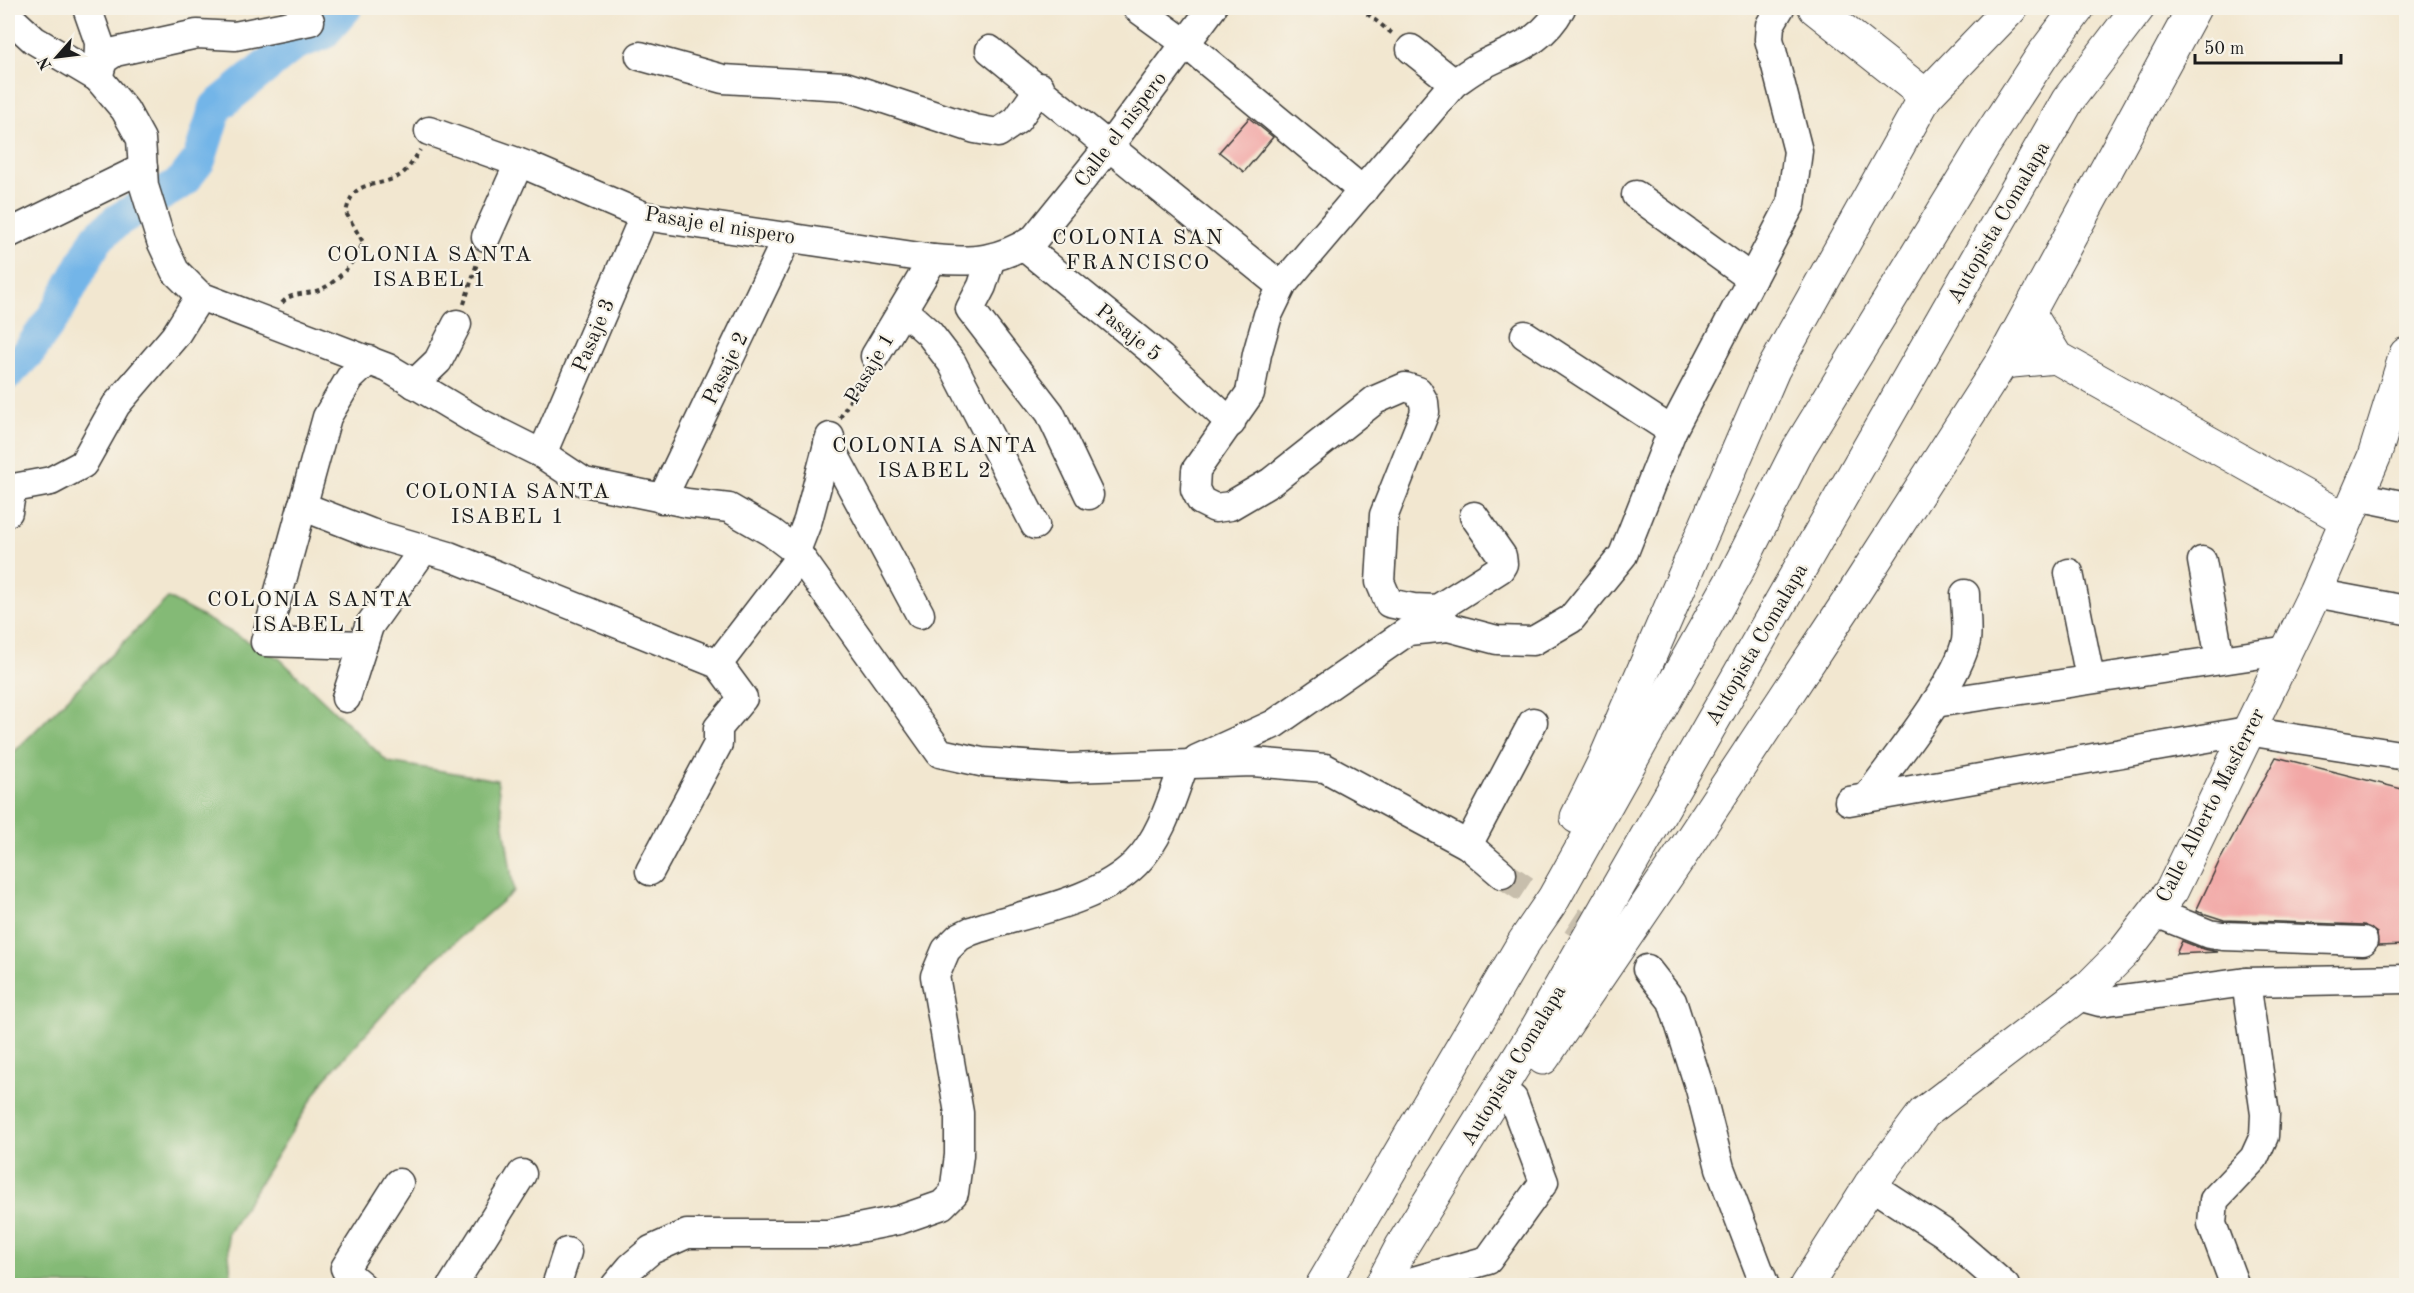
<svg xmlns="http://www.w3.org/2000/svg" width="2414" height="1293" viewBox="0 0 2414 1293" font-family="'Old Standard TT',serif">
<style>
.forest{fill:#84ba76;stroke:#506b49;stroke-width:1.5}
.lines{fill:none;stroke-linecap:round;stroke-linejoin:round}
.river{stroke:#73b5e8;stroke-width:34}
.building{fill:#f2a7a6}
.minor-tunnel{stroke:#c7beac;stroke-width:28;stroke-dasharray:28 14;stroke-linecap:butt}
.minor-casing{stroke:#3c3a37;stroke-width:31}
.major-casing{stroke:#3c3a37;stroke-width:35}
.highway-casing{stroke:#3c3a37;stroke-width:35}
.path{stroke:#3c3a37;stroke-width:4;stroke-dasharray:4.5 4.5;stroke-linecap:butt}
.minor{stroke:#fff;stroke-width:28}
.major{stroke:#fff;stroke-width:33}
.highway{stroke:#fff;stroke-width:33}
.labels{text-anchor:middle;stroke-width:4.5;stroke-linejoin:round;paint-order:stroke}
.street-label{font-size:21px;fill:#1c1c1c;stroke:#f7f3e8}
.neighbourhood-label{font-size:22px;letter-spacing:1.5px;fill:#1c1c1c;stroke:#f7f3e8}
</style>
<rect width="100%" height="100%" fill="#f7f3e8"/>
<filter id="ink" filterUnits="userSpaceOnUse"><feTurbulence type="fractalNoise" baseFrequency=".0167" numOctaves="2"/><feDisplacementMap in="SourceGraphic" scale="12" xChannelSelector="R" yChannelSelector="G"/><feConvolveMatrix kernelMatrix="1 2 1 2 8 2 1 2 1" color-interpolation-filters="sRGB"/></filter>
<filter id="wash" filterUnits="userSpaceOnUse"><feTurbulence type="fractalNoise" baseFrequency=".008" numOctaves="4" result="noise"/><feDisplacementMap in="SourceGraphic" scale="24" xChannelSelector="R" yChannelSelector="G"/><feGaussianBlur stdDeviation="1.35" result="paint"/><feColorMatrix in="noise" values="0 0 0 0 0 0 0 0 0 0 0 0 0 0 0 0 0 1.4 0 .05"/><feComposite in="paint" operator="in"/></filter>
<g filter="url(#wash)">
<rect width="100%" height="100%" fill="#f2e7d0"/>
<path class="forest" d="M168,598l111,60 109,104 109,18 17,111 -89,77 -101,112 -97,155 5,50h-224v-527z"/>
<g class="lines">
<path class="river" d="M8,373l22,-23 26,-37 41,-75 21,-18 64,-38 17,-22 17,-53 78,-63 29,-11 22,-25"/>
</g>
<g id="blocks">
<g class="building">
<path d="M1249,118l24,19 -29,35 -25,-20z"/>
<path d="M2276,757l130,33v155l-28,1 -1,-13 -13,-8 -140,-5 -28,-9 23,-49z"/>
<path d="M2182,941l21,8 15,3 -42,2z"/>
</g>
</g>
</g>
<g filter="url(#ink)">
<use href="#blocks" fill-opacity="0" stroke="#3c3a37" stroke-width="1.5"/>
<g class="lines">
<path class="minor-tunnel" d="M1502,874l145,95"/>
<defs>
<g id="minor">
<path d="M87,8l12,34 -1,36"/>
<path d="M1137,8l48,35 178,148"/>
<path d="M8,16l26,24 64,38 27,32 16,29 3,47 17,55 14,30 25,25 188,72 92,55 62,31 42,28 103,21 42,5 42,24 25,19 144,202 41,9 88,6 184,-6 72,6 143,77 34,29"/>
<path d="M1411,49l43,34"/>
<path d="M990,50l291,236"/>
<path d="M640,56l83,23 122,7 130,43 23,4 19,-13 23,-33"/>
<path d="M98,78l5,-18 12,-8 82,-18 38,2 75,-15"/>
<path d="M429,131l99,35 116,50 289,43c40,4 66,2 101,-20l76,-94 102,-137"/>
<path d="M1636,195l116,84"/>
<path d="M8,234l135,-66"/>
<path d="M486,237l33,-74"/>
<path d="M1023,246l138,112 70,65"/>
<path d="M991,258l-9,28 -12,23 80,104 39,82"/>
<path d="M903,310l26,23 23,30 83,162"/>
<path d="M1525,335l147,96"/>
<path d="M875,356l58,-97"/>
<path d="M414,384l24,-23 19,-37"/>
<path d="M828,443l92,171"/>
<path d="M542,454l102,-238"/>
<path d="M8,489l43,-8 32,-17 33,-59 59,-69 25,-40"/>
<path d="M2357,496l49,10"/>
<path d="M662,499l126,-263"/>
<path d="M302,506l69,27 78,23 269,108 25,34 -25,30v16l-68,127"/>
<path d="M8,512l4,-24"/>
<path d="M796,551l12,-31 22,-83"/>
<path d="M2202,561l18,98"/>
<path d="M2069,573l21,105"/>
<path d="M2315,593l91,17"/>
<path d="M1437,609l63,-40 3,-5 -1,-8 -28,-40"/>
<path d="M1448,627l-11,-18 -24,-1 -24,-5 -9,-21 4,-67 41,-103 -1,-10 -6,-11 -13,-4 -30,13 -104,82 -41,24 -15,2 -14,-7 -6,-12 1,-19 54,-77 7,-39 11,-39 15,-31 171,-201c9,-6 18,-13 28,-18 33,-17 60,-22 79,-57"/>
<path d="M363,645l-98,-3 62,-225 23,-39 19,-18"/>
<path d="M718,664l82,-107"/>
<path d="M346,698l23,-72 55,-77"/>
<path d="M1935,703l353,-53"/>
<path d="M1197,759l77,-35 134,-93 40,-4 49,13 36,1 38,-22 52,-64 49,-124 119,-227 7,-53 -29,-112 1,-14 10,-17"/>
<path d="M1867,798c26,-37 91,-116 99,-157 2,-14 -1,-32 -1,-47"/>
<path d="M1849,801l398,-70 159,25"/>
<path d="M1468,845l65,-123"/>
<path d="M2156,913l53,21 14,2 140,5"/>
<path d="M1647,969l25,32 28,88 20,79 45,118"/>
<path d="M2078,996l22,6 146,-20 160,-3"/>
<path d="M1870,1185l74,48 61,53"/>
<path d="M362,1286l-13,-11 -4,-7 54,-85"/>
<path d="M452,1286l70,-112"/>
<path d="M556,1286l11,-34"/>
<path d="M615,1286l16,-19 20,-17 36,-16h141l71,-14 43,-15 12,-12 5,-38v-42l-24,-137 11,-26 13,-13 12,-6c52,-18 125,-28 165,-68 25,-25 36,-65 48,-98"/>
<path d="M1396,1286l92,-26 56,-78 -31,-83"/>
<path d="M2235,1286l-23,-62 2,-24 40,-42 10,-22 1,-22 -19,-132"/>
</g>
<g id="major">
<path d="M1815,8l111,88"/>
<path d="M2029,313l27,44 289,162"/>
<path d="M2002,362l54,-5"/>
<path d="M1806,1286l64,-101 54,-72 165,-126 35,-35 48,-62 143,-297 59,-136 32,-103"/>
</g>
<g id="highway">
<path d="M1577,817l27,-55 169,-392 153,-274 85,-88"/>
<path d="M1543,1058l140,-206 169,-256 150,-234 192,-354"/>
<path d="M1322,1286l202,-344 30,-44 182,-325 63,-125 185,-303 58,-89 36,-48"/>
<path d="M1381,1286l21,-40 134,-216 532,-930 70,-92"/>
</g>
</defs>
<use href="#minor" class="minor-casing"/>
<use href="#major" class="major-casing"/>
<use href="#highway" class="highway-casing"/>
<g class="path">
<path d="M1360,8l34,27"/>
<path d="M282,303c9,-11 22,-8 34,-12 19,-5 41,-31 47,-49l-17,-29c7,-36 27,-23 53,-37 9,-5 15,-17 21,-26"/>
<path d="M464,304l15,-47"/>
<path d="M840,418l24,-43"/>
</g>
<use href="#minor" class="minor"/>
<use href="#major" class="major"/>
<use href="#highway" class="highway"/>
</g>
</g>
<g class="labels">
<g class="street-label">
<text transform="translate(1120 129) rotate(-53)" y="7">Calle el nispero</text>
<text transform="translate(1998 222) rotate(-60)" y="7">Autopista Comalapa</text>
<text transform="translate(720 225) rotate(9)" y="7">Pasaje el nispero</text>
<text transform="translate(1129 332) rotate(39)" y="7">Pasaje 5</text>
<text transform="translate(593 335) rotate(-67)" y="7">Pasaje 3</text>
<text transform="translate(725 368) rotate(-64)" y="7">Pasaje 2</text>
<text transform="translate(869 368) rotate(-60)" y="7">Pasaje 1</text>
<text transform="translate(1756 644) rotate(-60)" y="7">Autopista Comalapa</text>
<text transform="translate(2210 805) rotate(-63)" y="7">Calle Alberto Masferrer</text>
<text transform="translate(1513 1065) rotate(-59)" y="7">Autopista Comalapa</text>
</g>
<g class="neighbourhood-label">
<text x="1138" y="244">COLONIA SAN<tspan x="1138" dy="25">FRANCISCO</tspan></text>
<text x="430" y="261">COLONIA SANTA<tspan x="430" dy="25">ISABEL 1</tspan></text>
<text x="935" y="452">COLONIA SANTA<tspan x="935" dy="25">ISABEL 2</tspan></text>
<text x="508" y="498">COLONIA SANTA<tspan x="508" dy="25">ISABEL 1</tspan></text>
<text x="310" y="606">COLONIA SANTA<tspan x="310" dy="25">ISABEL 1</tspan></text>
</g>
</g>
<rect width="2414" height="1293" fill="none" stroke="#f7f3e8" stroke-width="30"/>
<g transform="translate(57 57) rotate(242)" stroke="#f7f3e8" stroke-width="4.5" paint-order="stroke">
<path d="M0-4.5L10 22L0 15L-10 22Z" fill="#1c1c1c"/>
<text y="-9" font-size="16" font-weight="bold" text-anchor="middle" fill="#1c1c1c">N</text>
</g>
<path d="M2195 54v9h146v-9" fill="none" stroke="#1c1c1c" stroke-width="3"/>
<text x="2204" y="54" font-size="18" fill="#1c1c1c" stroke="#f7f3e8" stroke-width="4.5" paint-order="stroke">50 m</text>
</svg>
